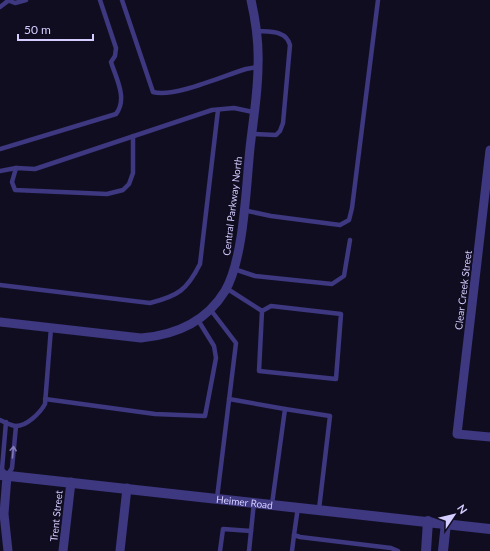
<svg xmlns="http://www.w3.org/2000/svg" width="490" height="551" viewBox="0 0 490 551" font-family="Lato,sans-serif">
<style>
.lines{fill:none;stroke-linecap:round;stroke-linejoin:round}
.service{stroke:#3d3880;stroke-width:4.5}
.minor{stroke:#3d3880;stroke-width:9}
.tertiary{stroke:#3d3880;stroke-width:10}
.oneway{stroke:#817bb9}
.labels{text-anchor:middle;stroke-width:4;stroke-linejoin:round;paint-order:stroke}
.street-label{font-size:10px;fill:#d4cdff;stroke:#110d21}
</style>
<rect width="100%" height="100%" fill="#110d21"/>
<g class="lines">
<g class="service">
<path d="M7,0l8,3 11,-3"/>
<path d="M122,0l31,92c21,6 70,-16 93,-23l12,-2"/>
<path d="M0,7l8,-6"/>
<path d="M251,134l25,1 4,-4 3,-8 7,-78c-4,-15 -20,-13 -34,-14"/>
<path d="M0,149l116,-35c12,-15 0,-36 -5,-52l4,-6 1,-8 -16,-48"/>
<path d="M16,168l-4,14 3,8 92,4 16,-4 6,-6 4,-11v-37"/>
<path d="M0,171l16,-3 19,1 177,-59 22,-2 19,4"/>
<path d="M243,210l28,6 69,9 9,-5 3,-12 26,-208"/>
<path d="M234,269l21,7 77,8 12,-8 6,-36"/>
<path d="M0,285l150,18c28,-7 37,-13 50,-39l18,-154"/>
<path d="M226,288l36,23 9,-5 70,8 -5,65 -77,-8 3,-60"/>
<path d="M210,309l26,34 -19,155"/>
<path d="M45,399l110,15 50,2 11,-58 -2,-12 -16,-26"/>
<path d="M229,399l56,10 -13,95"/>
<path d="M285,409l45,7 -11,93"/>
<path d="M0,420c4,2 10,5 15,6 11,1 25,-13 30,-22l6,-76"/>
<path d="M6,422l-4,47 5,7 5,-8 4,-42"/>
<path d="M298,507l-4,28 6,2 91,11 7,3"/>
<path d="M220,551l3,-22 28,2"/>
<path d="M249,551l5,-49"/>
<path d="M292,551l2,-16"/>
</g>
<g class="minor">
<path d="M490,150l-33,284 33,3"/>
<path d="M0,322l141,16c35,-3 65,-16 84,-47 19,-32 21,-104 25,-143 3,-27 8,-55 8,-82 1,-22 -2,-44 -7,-66"/>
<path d="M7,476l-3,38 4,37"/>
<path d="M63,551l8,-69"/>
<path d="M120,551l7,-63"/>
</g>
<g class="tertiary">
<path id="s1" d="M0,475l490,54"/>
<path d="M426,551l2,-30"/>
<path d="M443,551l3,-28"/>
</g>
</g>
<defs><path id="oneway-shaft" d="M-6 0H5M1.5-3L5.5 0L1.5 3" fill="none" stroke-width="1.6" stroke-linecap="round" stroke-linejoin="round"/></defs>
<use class="oneway" href="#oneway-shaft" transform="translate(13 452) rotate(-85)"/>
<g class="labels">
<g class="street-label">
<text transform="translate(232 206) rotate(-83)" y="4">Central Parkway North</text>
<text transform="translate(463 290) rotate(-83)" y="4">Clear Creek Street</text>
<text dy="4" stroke="none"><textPath href="#s1" startOffset="246">Heimer Road</textPath></text>
<text transform="translate(56 516) rotate(-84)" y="4">Trent Street</text>
</g>
</g>
<g transform="translate(454 515) rotate(55)" stroke="#110d21" stroke-width="3" paint-order="stroke">
<path d="M0-3L7 15L0 10L-7 15Z" fill="#d4cdff"/>
<text y="-6" font-size="11" font-weight="bold" text-anchor="middle" fill="#d4cdff">N</text>
</g>
<path d="M18 34v6h75v-6" fill="none" stroke="#d4cdff" stroke-width="2"/>
<text x="24" y="34" font-size="12" fill="#d4cdff" stroke="#110d21" stroke-width="3" paint-order="stroke">50 m</text>
</svg>
